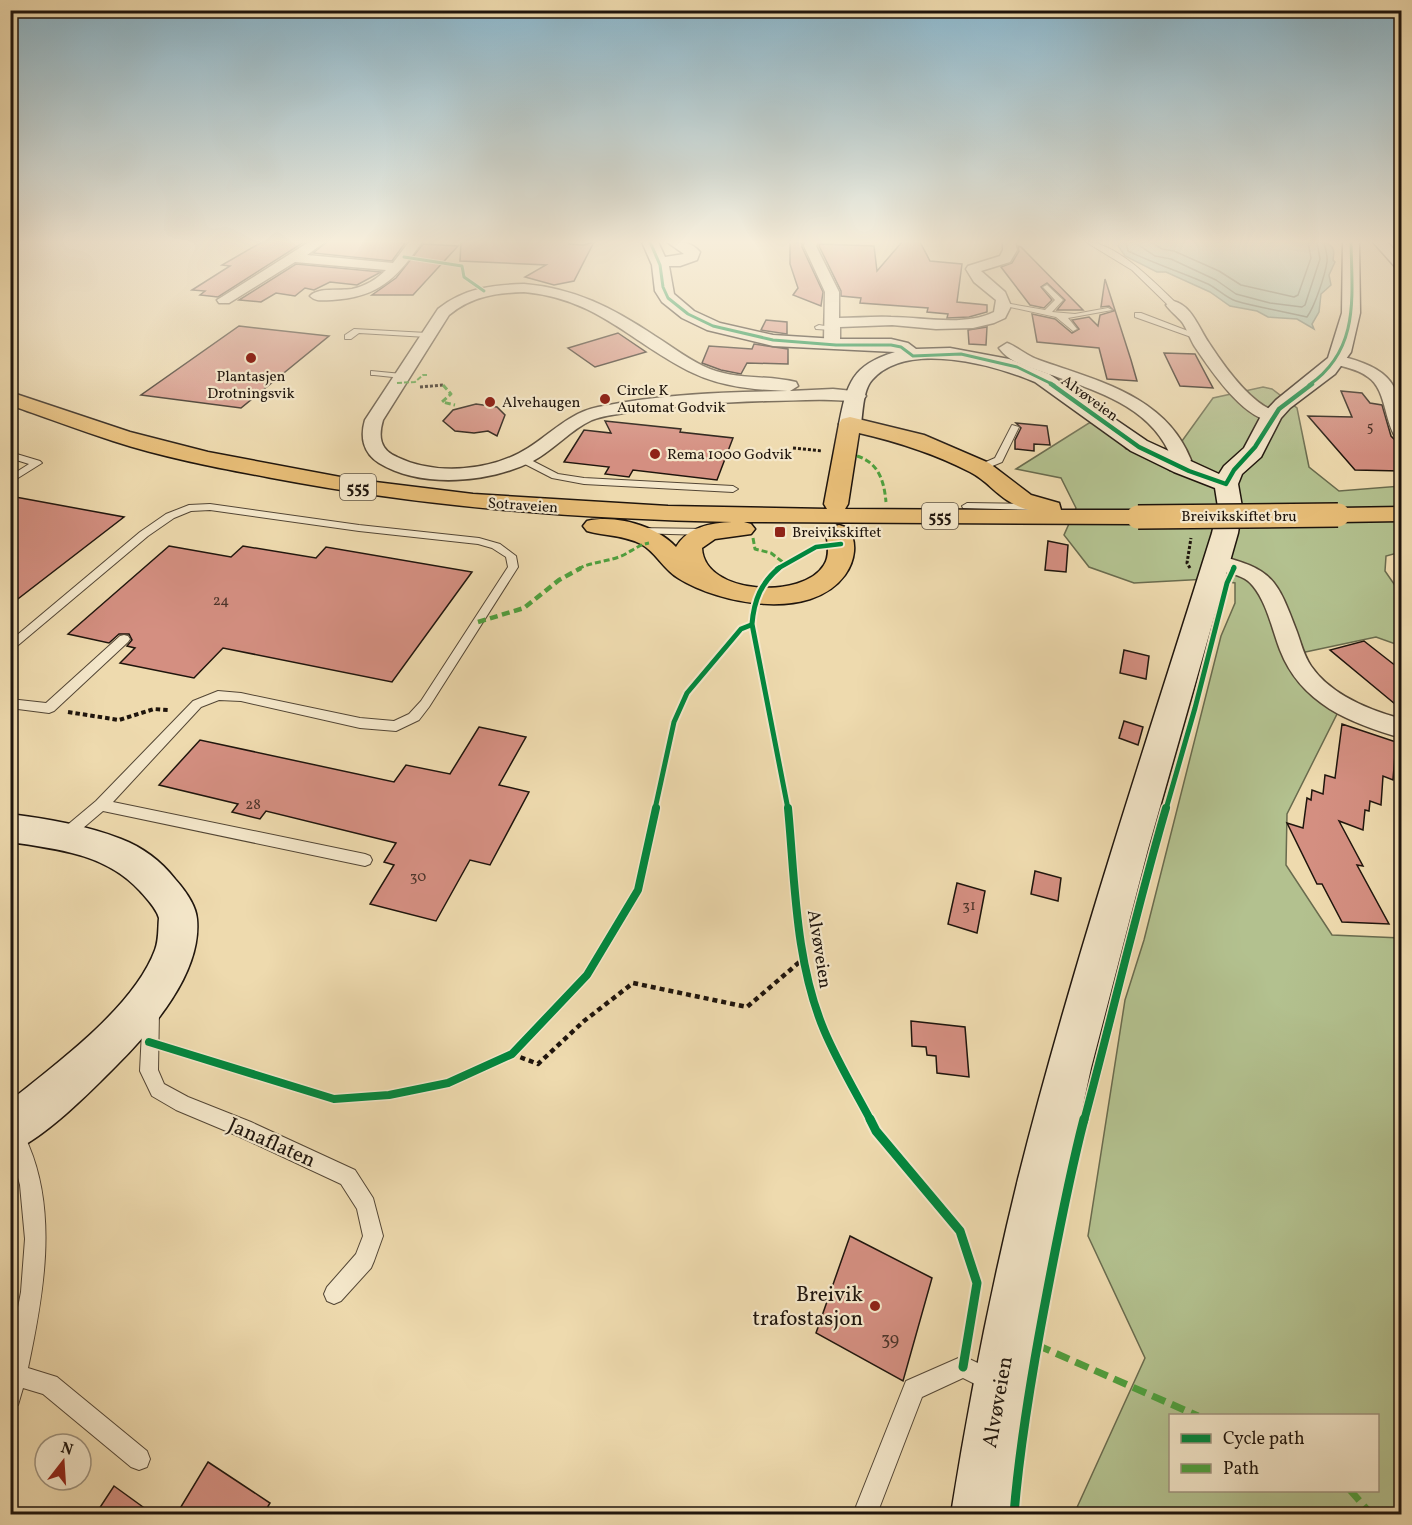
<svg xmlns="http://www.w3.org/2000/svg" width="1412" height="1525" viewBox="0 0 1412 1525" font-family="Vollkorn,serif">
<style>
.green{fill:#b3c18f;stroke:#696b4e;stroke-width:1.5;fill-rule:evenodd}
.water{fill:#9abba7;stroke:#697969;stroke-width:1.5}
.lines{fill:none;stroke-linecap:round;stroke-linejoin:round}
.shore{stroke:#5c685a;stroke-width:1.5}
.building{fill:#d48f81;stroke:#1f150d;stroke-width:1.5}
.lane-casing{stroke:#534635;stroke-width:2}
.street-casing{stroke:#534635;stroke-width:3}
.secondary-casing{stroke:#1f150d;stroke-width:3}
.highway-casing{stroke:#1f150d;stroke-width:3}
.path-far2{stroke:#1f150d;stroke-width:3;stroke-dasharray:3 2;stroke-linecap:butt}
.path-far1{stroke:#1f150d;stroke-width:4;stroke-dasharray:4.5 3;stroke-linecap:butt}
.path{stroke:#1f150d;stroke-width:4.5;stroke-dasharray:5 4;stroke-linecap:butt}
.lane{fill:#f4e7ca;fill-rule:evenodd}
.street{fill:#f4e7ca;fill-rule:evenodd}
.secondary{fill:#f4e7ca;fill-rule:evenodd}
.highway{fill:#e7bd77;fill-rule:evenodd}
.highway-bridge-casing{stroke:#1f150d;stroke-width:26;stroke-linecap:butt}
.highway-bridge{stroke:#e7bd77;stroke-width:23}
.quiet-far3{stroke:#4fa03e;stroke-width:2;stroke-dasharray:5 2;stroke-linecap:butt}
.quiet-far2{stroke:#4fa03e;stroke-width:3;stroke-dasharray:6 3;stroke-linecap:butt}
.quiet-far1{stroke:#4fa03e;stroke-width:4.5;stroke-dasharray:8 4.5;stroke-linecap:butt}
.quiet{stroke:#4fa03e;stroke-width:7;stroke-dasharray:14 7;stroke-linecap:butt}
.cycleway-far4-casing{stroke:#f4e7ca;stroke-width:5}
.cycleway-far3-casing{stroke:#f4e7ca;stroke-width:8}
.cycleway-far2-casing{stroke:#f4e7ca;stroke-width:9}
.cycleway-far1-casing{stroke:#f4e7ca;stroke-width:11}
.cycleway-casing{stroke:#f4e7ca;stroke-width:13}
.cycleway-far4{stroke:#00873e;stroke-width:3}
.cycleway-far3{stroke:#00873e;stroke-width:4.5}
.cycleway-far2{stroke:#00873e;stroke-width:5}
.cycleway-far1{stroke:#00873e;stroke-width:8}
.cycleway{stroke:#00873e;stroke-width:9}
.poi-dot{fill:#8f2418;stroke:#f4e7ca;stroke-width:2}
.labels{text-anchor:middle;stroke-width:4.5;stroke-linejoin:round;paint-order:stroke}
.far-number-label{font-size:14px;fill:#4c342a}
.far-poi-label{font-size:15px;fill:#1f150d;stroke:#f4e7ca;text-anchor:start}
.far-street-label{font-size:15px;fill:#1f150d;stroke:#f4e7ca}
.number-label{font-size:15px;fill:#4c342a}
.shield{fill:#f4e7ca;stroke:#5f5446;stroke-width:1.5}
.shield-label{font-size:16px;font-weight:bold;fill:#1f150d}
.street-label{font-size:18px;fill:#1f150d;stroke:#f4e7ca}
.near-number-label{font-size:18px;fill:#4c342a}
.near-street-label{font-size:21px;fill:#1f150d;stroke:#f4e7ca}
.near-poi-label{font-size:21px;fill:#1f150d;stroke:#f4e7ca;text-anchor:end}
</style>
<rect width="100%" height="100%" fill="#eedaae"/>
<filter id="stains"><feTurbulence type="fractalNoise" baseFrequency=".00333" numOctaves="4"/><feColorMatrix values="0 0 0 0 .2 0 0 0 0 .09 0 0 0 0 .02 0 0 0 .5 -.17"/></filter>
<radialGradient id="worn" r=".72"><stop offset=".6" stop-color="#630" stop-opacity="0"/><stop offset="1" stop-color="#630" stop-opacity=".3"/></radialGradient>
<path class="green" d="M1263,387l9,2 25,19 12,59 30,24 62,-5v66l-15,4 -1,15 16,23v52l-25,-9 -80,17 44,54 -53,106 -1,51 46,70 69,3v576h-327l71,-156 -57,-122 37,-236 19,-60 77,-304 14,-33v-20l-27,-4 -74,4 -45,-16 -25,-32 12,-27 -15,-30 -45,-9 73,-46h16l21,26 51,-1 36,-50zM1170,1416h208v74h-208z"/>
<path class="water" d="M1120,242h205c11,6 9,10 8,18l2,2 -6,13 2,10 -10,9 -2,18 -7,12 2,5 -17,-10 -29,-2 -11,-6 -27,-5 -20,-14 -44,-20h-9l-32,-16 -7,-10z"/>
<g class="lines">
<g class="shore">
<path d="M1126,242l2,9c27,13 53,21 80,33 10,5 18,14 28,17 24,7 47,10 71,16 8,-11 18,-42 20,-55 1,-6 -2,-14 -3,-20"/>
<path d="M1134,242l21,14 16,3 45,21 20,14 34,9 32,4 3,-2 15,-46 -3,-17"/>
<path d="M1151,242l11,7 12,2 45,20 22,14 53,12 4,-2 13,-37 -3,-16"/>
</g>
</g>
<g class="building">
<path d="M262,242h42l-86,55 -18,-2 5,-4 -13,-1 38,-24 -8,-1z"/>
<path d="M327,242h69l9,1 -13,18 -79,-8z"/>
<path d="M461,242h109l-1,2 15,1 10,-3 -20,39 -20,4 -29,-8 21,-12 -86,-4z"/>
<path d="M790,242l12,1v4l21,45 -2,14 -28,-11 5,-7 -8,-24z"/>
<path d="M902,242h18l10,19 32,3 -5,38 30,3v7l-18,5 -22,1 1,-4 -21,-2 1,-4 -68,-5 1,-5 -20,-2v-5l-22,-45 1,-2 54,2 3,25z"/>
<path d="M423,244l35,2 -45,49h-41l24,-17z"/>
<path d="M1018,246l3,1 62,63h-26l8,-10 -18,-17 -6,4 11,13 -8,8 -14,-3 -29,-38 11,-4 7,-12z"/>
<path d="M296,264l85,8 -24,13 -27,-3 -16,8 -9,-2 -10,8 -19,-3 -15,9 -22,-2z"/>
<path d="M1105,279l26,81 6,21 -30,-2 -8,-31 -62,-6 -5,-28 23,5 17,14 7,-4 -7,-9 17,-3 9,9 2,-11 14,-4 -5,-5 -8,1z"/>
<path d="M766,320l21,2v12l-26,-4z"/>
<path d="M239,326l90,10 -88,72 -100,-13z"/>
<path d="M987,327l-1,18 -17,-1 -1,-14z"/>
<path d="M618,333l28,19 -51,15 -27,-19z"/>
<path d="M754,344l34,5v15l-41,-1 -6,11 -20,-4 -19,-7 7,-17 43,3z"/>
<path d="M1164,353l31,1 18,34 -33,-2z"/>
<path d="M1341,391l21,2 8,10 12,2 9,31 10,10v25l-46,-1 -47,-54 44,1z"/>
<path d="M476,404l21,3 8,8 -8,21 -9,-5 -14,2 -19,-2 -12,-10 10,-11z"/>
<path d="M605,421l76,8 -1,3 53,6 -16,42 -84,-10 -4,7 -24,-3 4,-7 -45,-5 20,-32 27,3z"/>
<path d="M1016,423l31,3 3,19 -16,-1v7l-19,-2v-9l6,-12z"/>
<path d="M10,496l114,21 -114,88z"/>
<path d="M1048,541l20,4 -2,27 -21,-2z"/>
<path d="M169,546l62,11 12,-11 73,12 10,-11 146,25 -80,110 -169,-34 -29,30 -74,-15 15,-15 -8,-2 5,-6 -3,-6h-10l-10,9 -41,-9z"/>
<path d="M1364,641l37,29v39l-71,-59z"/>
<path d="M1124,650l25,6 -3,23 -26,-6z"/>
<path d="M1124,721l19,6 -5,18 -19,-7z"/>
<path d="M1342,724l54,18 -3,38 -10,-4 -2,29 -11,-4 -1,10 -4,-1 -2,20 -24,-9 24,45 -6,-1 32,59 -47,-2 -20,-38h-5l-30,-61 16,5 4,-30 4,2 1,-10 11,4 2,-19 10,3z"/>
<path d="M479,727l47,10 -27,48 30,7 -39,73 -20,-5 -34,61 -66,-17 24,-39 -10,-3 12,-19 -130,-32 -6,8 -28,-7 6,-8 -79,-19 41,-45 194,42 12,-17 44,9z"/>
<path d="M1035,871l26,7 -3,23 -27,-7z"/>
<path d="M957,883l28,8 -8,42 -29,-9z"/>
<path d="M911,1021l54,6 4,50 -32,-4 -1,-17 -9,-1 -1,-8 -14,-1z"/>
<path d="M850,1236l82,42 -29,103 -87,-48z"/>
<path d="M208,1462l62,41 -7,12h-87z"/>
<path d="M114,1486l40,29h-59z"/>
</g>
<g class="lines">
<defs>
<g id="lane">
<path d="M1086,242c30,0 69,41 90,61v4h-6l-38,-37z"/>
<path d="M1047,285l16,15 -11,12 23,2 33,-6 4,2 -44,8 9,11 -4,2 -17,-14 -55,-12 4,-2 40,7 10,-10 -12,-13z"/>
<path d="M1135,313h6l60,23 -7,2 -59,-21z"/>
<path d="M819,325l17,3 -4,2 -16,-1 -1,-2z"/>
<path d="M354,329l73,4 4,2 -4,2 -68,-4 -8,6h-6v-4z"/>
<path d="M371,371l31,3 4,2 -4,2 -28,-3h-3z"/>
<path d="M1012,425l7,2 -17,35 -24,10h-6v-4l23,-10z"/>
<path d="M10,452l30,9 2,2 -32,20v-7l19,-12 -19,-6z"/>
<path d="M519,457h6l33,17 26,4 149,8 5,3 -5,3 -149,-8 -32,-6 -33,-17z"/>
<path d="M967,503l69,1 5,3 -5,3 -73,-2 -1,-2z"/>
<path d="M210,504l149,21 120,13 21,6 16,12 2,11 -89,140 -10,13 -23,11 -36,-3 -119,-27 -22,-1 -18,7 -88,95 252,52 5,2 2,4 -2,4 -5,2 -262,-55 -34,29 -5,2 -5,-2 -2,-4 2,-4 37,-31 97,-100 25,-10 23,2 119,25 34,3 15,-7 12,-13 87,-134 -2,-10 -14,-9 -14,-4 -119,-13 -149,-21 -19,1 -17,7 -26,18 -138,116v-11l130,-109 26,-18 23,-9z"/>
<path d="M637,528l70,1 5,3 -5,3 -74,-2 -1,-2z"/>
<path d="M124,635l4,1 2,3 -2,3 -74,69 -5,2 -39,-5v-9l36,4 74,-67z"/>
<path d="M151,1003l6,2 2,6 -1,59 6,14 24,13 63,25 104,48 18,28 10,38 -9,25 -3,7 -30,33 -7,3 -7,-3 -3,-7 3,-7 29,-33 7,-18 -6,-27 -16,-25 -103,-48 -62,-26 -24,-14 -12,-25 3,-60 2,-6z"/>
<path d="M10,1121c11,4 15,15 19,25 29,69 14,151 -1,222l29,9 90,74 3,8 -3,8 -8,3 -8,-3 -88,-73 -20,-6 -5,17 -8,3v-60l11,-56 4,-53 -5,-54 -10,-37z"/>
<path d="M963,1356l36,17 3,8 -3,8 -8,3 -28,-14 -41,19 -45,117h-24l53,-133z"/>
</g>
<g id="street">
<path d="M309,242h16l-18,13 86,8 16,-21h13c-26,37 -43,55 -90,58 -9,0 -16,2 -22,-4 8,-9 30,-5 42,-7 14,-3 25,-10 34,-19l-91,-8 -66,41h-10l-2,-3z"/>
<path d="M805,242h13l-2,4 23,46v26c18,0 35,-2 52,-1 33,0 72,10 103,-5l2,-12 -22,-18 -8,-13 2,-3 32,-10 3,-6v-8h12l2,8 -7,12 -29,9 24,21 6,14 -6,12 -11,5 -21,5 -37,1 -44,-4 -52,2v13l-3,3h-10l-3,-3 1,-48 -21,-46z"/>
<path d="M1373,242h14l15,16v12l-5,-1z"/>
<path d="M524,284c50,4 89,24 131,52 18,11 35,25 55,33 28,11 57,6 86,13l2,4 -8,5 43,-2 30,3 3,4 -3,4c-10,2 -21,0 -32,0 -21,-1 -42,1 -63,1 -48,1 -97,5 -145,12 -10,2 -21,3 -31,7 -22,10 -38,30 -59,41 -44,22 -111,28 -154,2 -16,-10 -19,-26 -14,-43l73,-111c26,-21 54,-24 86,-25zM524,292c75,7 107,51 169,81 29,14 63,17 95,18 -63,1 -128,3 -190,16 -29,6 -46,26 -70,41 -36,23 -92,28 -131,9 -17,-7 -19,-20 -14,-37l66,-105c23,-19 47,-22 75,-23z"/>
<path d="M1173,301c19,4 26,28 36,42 15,23 43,63 69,69l3,4 -3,4c-30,7 -68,-51 -83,-73 -5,-8 -8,-18 -13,-25 -5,-6 -12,-11 -16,-17z"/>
<path d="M1007,343c9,3 20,13 32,17 59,21 127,36 152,100l-7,10h-14l-2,-4 4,-7c-20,-54 -79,-69 -129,-87 -17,-6 -33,-9 -44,-24z"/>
<path d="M1337,355c55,14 65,28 65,84l-6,-1c-12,-18 -10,-49 -28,-61 -10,-8 -25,-10 -37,-14l-2,-3z"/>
<path d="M1216,555c57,14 61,24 81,77 4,11 7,24 14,34 20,29 58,44 91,53v19c-52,-15 -101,-34 -122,-88 -8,-21 -13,-47 -27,-64 -12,-16 -39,-12 -48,-25l3,-5z"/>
</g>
<g id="secondary">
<path d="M642,242h16l7,15 19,-3 -17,-12c13,0 24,-1 33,10l-3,8 -17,6h-11l5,28 20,17 26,12 53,12 63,4h55l17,4 8,6 34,-1 59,11 40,15 98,67 72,33 5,-8 20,-18 17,-32 15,-16 52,-42 14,-45 1,-71h16l1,71 -9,39 -16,22 -45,34 -9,10 -20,39 -19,17 -4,10 4,23 -4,26 -90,316 -57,219 -48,222 -19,111 -15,113h-58c18,-113 40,-225 67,-335 55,-218 127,-432 194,-646l6,-26 -3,-19 -41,-16 -43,-21 -96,-69c-41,-17 -128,-42 -163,-2 -9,10 -9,31 -11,44l-3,5 -8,2 -8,-2 -3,-5c8,-41 13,-59 56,-72l-122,-6 -66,-16 -25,-12 -20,-16 -7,-11 -3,-26z"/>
<path d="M10,814c38,5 76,11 111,25 21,8 40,22 54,40 9,10 21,26 22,40 5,54 -45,111 -81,147 -27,27 -70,71 -105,86l-1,-51c47,-38 124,-94 145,-151 4,-10 3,-22 4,-32 -3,-10 -12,-19 -19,-27 -34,-37 -82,-42 -130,-49z"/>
</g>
<g id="highway">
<path d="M10,392l120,40 78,20 143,27 122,15 195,12 159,3 -3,-5 15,-80 3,-5 8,-2 74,18 65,28 42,32 28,8 2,7h77l9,2 3,5 -3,5 -9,2 -394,-2 7,2 4,5 -4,5 -36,5 -13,9c2,47 101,52 122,17 6,-9 4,-22 2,-32l4,-5 9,-3 9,3c10,14 7,33 -3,47 -34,47 -126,29 -167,3 -15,-9 -22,-26 -37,-34 -17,-9 -36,-8 -54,-13l-4,-5 4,-5c28,-7 70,5 89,26 12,-20 34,-24 56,-25 -154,-3 -308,-15 -460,-44 -53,-10 -107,-20 -159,-37 -34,-11 -68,-24 -103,-36zM859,433c39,9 76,21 111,39 23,12 28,29 59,38l-184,-1 3,-5z"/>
<path d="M1402,507v14l-64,1 -9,-2 -3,-5 3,-5 9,-2z"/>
</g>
</defs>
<use href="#lane" class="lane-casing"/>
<use href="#street" class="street-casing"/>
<use href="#secondary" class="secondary-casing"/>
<use href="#highway" class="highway-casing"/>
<g class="path-far2">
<path d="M420,387l23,-2"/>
<path d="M793,448l29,3"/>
<path d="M1190,568l-3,-5 4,-25"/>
</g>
<path class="path-far1" d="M68,712l51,8 35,-11 14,1"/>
<path class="path" d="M512,1054l26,10 46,-43 49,-38 114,24 56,-48"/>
<use href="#lane" class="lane"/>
<use href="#street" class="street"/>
<use href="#secondary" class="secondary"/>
<use href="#highway" class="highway"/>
<defs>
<path id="highway-bridge" d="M1138,517l200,-2"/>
</defs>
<use href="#highway-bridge" class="highway-bridge-casing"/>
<use href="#highway-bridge" class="highway-bridge"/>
<path class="quiet-far3" d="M397,383l18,-1 8,-7h4"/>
<g class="quiet-far2">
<path d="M443,385l8,9 -9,8 13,3"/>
<path d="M857,456c22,7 27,25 29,46"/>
<path d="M753,538l2,11 16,4 13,10"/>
<path d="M578,569c13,-7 27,-7 41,-12 11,-4 18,-12 30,-14"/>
</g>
<path class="quiet-far1" d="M478,622l46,-14 35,-28 22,-12"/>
<g class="quiet">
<path d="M1037,1345l161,71"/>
<path d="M1350,1490l21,24"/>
</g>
<defs>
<g id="cycleway-far4">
<path d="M650,242l10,23 3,22 5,11 20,16 25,12 60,14 63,5h55l10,2 12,9 48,-2 56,13 37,18"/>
<path d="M404,257l58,9 2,11 20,14"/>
<path d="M1309,385c51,-35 43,-88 42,-143"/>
</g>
<g id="cycleway-far3">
<path d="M1051,384l88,63 50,24 37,13 8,-14 21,-23 24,-38 33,-25"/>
<path d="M777,569l39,-22 25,-3"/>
<path d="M1233,569l1,-2"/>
</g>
<g id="cycleway-far2">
<path d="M779,568c-18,15 -25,32 -27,56l36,185"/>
<path d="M655,809l19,-87 13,-29 54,-64 10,-4"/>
<path d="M1166,809l29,-101 32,-125 7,-15"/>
</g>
<g id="cycleway-far1">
<path d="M788,808c7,73 7,153 36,222 13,31 31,61 47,91"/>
<path d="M149,1042l185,57 55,-4 59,-12 64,-29 75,-79 51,-85 18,-82"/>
<path d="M1084,1121c28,-104 52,-210 82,-313"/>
</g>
<g id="cycleway">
<path d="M870,1119l6,12 84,100 17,52 -14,84"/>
<path d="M1014,1514c6,-74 19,-148 33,-221 11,-58 22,-116 37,-174"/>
</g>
</defs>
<use href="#cycleway-far4" class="cycleway-far4-casing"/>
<use href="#cycleway-far3" class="cycleway-far3-casing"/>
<use href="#cycleway-far2" class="cycleway-far2-casing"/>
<use href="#cycleway-far1" class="cycleway-far1-casing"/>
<use href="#cycleway" class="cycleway-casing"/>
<use href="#cycleway-far4" class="cycleway-far4"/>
<use href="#cycleway-far3" class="cycleway-far3"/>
<use href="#cycleway-far2" class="cycleway-far2"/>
<use href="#cycleway-far1" class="cycleway-far1"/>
<use href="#cycleway" class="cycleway"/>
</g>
<linearGradient id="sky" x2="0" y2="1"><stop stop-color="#89b7ce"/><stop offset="0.53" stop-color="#f7eedb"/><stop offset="1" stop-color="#f7eedb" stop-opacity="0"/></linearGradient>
<rect width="1412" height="456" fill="url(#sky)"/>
<g class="poi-dot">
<circle cx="251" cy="358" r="6"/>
<circle cx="605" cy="399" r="6"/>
<circle cx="490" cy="402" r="6"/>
<circle cx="655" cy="454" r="6"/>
<rect x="774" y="526" width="12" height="12" rx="3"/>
<circle cx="875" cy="1306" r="6"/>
</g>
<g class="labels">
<g class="far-number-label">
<text x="1370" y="431">5</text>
</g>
<g class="far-poi-label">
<text x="251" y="381" text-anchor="middle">Plantasjen<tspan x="251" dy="17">Drotningsvik</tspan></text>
<text x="617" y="395">Circle K<tspan x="617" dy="17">Automat Godvik</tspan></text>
<text x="502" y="407">Alvehaugen</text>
<text x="667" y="459">Rema 1000 Godvik</text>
<text x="792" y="537">Breivikskiftet</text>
</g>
<g class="far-street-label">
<text transform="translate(1090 398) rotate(36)" y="5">Alvøveien</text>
<text transform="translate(523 505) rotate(4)" y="5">Sotraveien</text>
<text x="1239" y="521">Breivikskiftet bru</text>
</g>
<g class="number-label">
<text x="221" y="605">24</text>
<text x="253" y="809">28</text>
<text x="418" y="881">30</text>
<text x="969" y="910">31</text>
</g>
<g class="shield">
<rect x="340" y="474" width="36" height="26" rx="4.5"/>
<rect x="922" y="503" width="36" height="26" rx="4.5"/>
</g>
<g class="shield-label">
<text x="358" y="493">555</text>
<text x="940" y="522">555</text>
</g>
<g class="street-label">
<text transform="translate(820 949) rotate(81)" y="6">Alvøveien</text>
</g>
<g class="near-number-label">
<text x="890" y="1345">39</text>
</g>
<g class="near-street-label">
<text transform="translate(272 1142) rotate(24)" y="7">Janaflaten</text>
<text transform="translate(997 1402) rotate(-80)" y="7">Alvøveien</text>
</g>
<g class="near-poi-label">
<text x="863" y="1301">Breivik<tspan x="863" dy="24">trafostasjon</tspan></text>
</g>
</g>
<rect width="1412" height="1525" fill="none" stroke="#eedaae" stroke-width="36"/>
<rect x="12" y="12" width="1388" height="1501" fill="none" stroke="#1f150d" stroke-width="3"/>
<rect x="18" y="18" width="1376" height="1489" fill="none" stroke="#1f150d" stroke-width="1.5"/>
<rect x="1169" y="1414" width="210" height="78" fill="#f4e7ca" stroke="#9f937e" stroke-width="1.5"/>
<rect x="1181" y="1434" width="30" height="9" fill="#00873e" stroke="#9f937e" stroke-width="1.5"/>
<text x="1223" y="1444" font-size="18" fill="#1f150d">Cycle path</text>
<rect x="1181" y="1464" width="30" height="9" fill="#4fa03e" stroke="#9f937e" stroke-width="1.5"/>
<text x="1223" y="1474" font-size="18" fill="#1f150d">Path</text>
<g transform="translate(63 1462) rotate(17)"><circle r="28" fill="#f4e7ca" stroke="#9f937e" stroke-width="1.5"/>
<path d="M0-4.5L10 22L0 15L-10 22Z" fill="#8f2418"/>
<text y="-9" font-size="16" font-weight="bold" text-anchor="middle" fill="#1f150d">N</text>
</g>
<rect width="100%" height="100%" filter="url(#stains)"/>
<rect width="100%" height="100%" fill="url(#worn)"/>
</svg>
